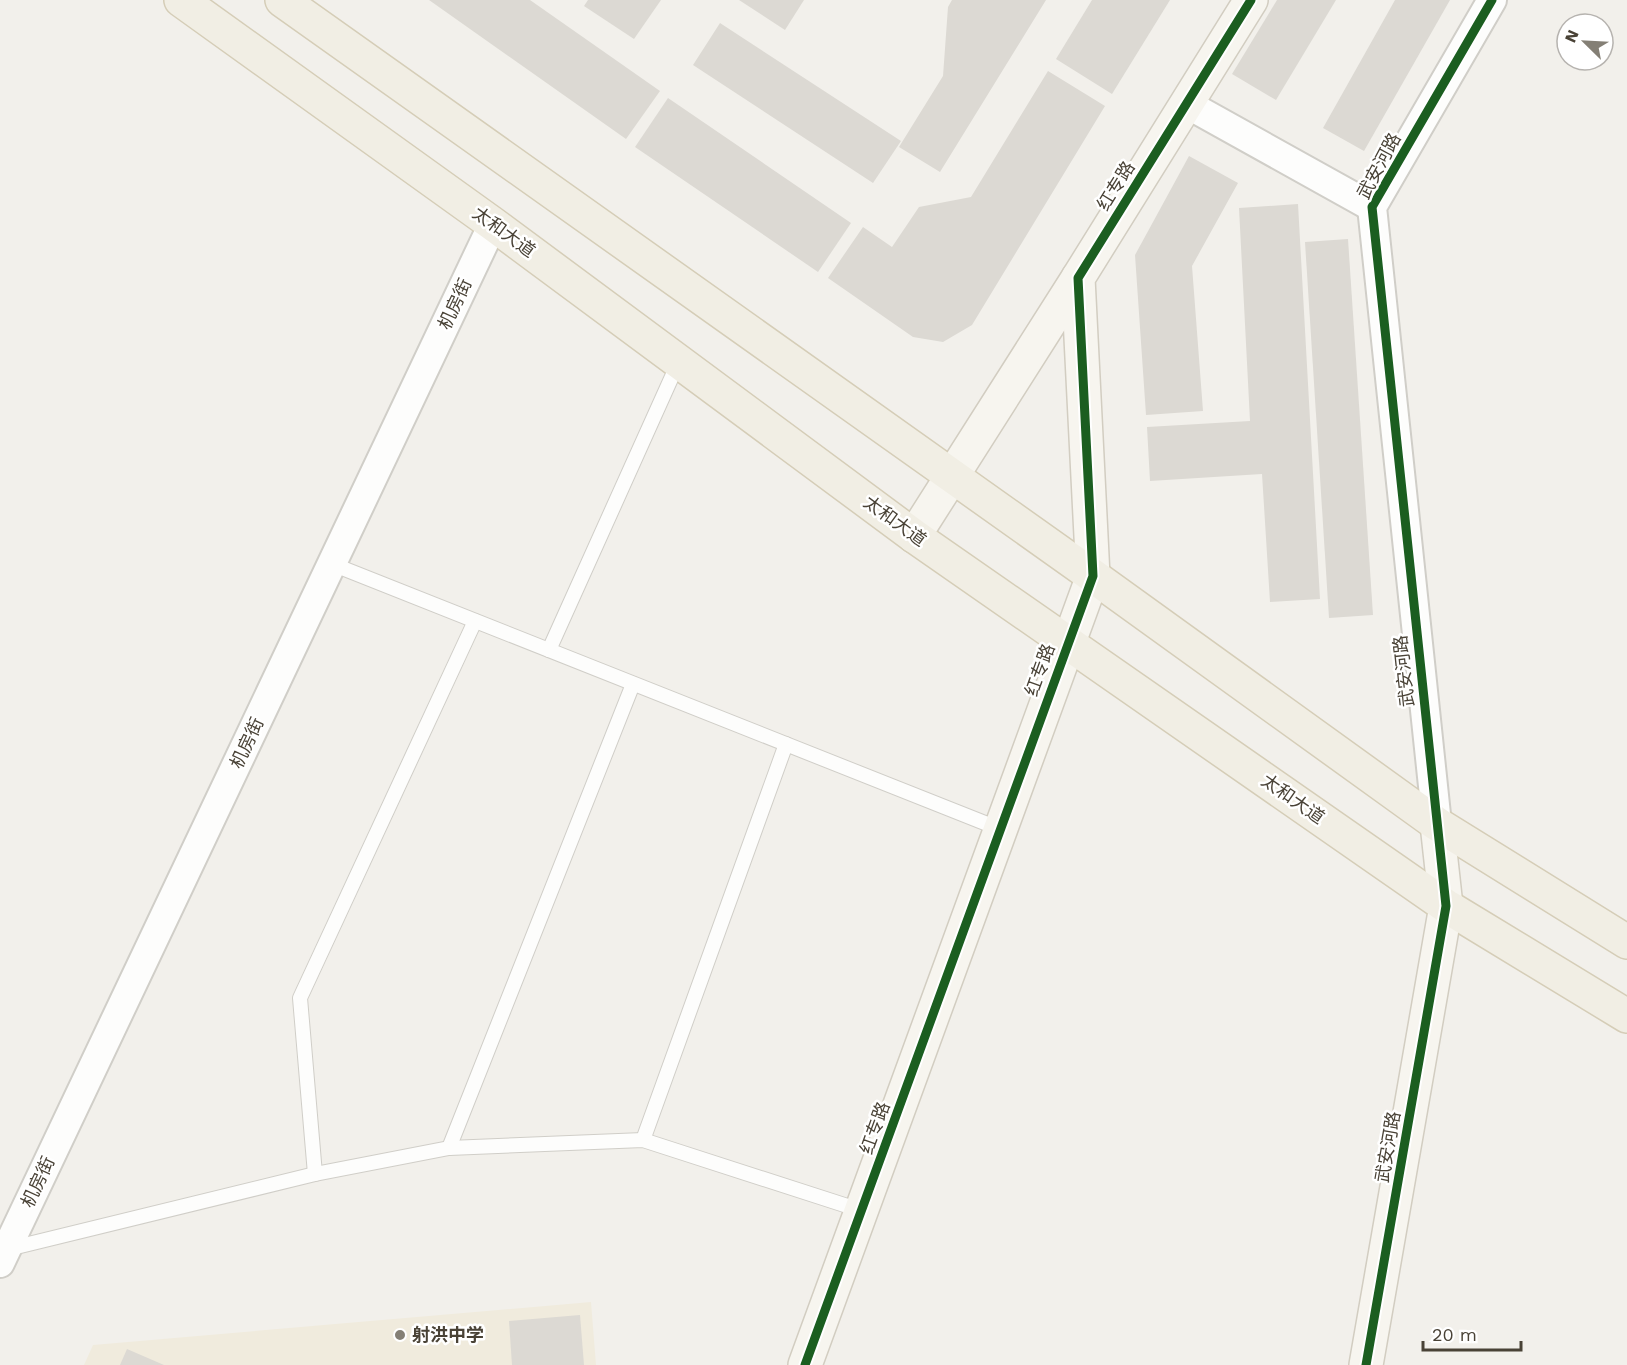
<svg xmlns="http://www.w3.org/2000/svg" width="1627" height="1365" viewBox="0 0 1627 1365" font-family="'Work Sans','Noto Sans SC',sans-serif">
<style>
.education{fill:#f0ebdd}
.building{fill:#dcd9d3}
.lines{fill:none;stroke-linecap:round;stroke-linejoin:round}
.lane-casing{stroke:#d0cec8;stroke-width:16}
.street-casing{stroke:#d0cec8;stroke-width:32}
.secondary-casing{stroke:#d2cdc1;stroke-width:36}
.primary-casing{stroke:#d5cdb7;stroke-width:36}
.lane{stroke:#fdfdfc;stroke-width:14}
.street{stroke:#fdfdfc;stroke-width:28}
.secondary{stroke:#f7f5ef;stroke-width:33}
.primary{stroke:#f1eee4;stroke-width:33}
.cycleway-casing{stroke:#fff;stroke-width:13}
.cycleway{stroke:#1b5e20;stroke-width:9}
.poi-dot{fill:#847f75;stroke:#fff;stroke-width:2}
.labels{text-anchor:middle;stroke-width:5;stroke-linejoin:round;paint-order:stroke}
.street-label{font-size:18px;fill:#494236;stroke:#fff}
.poi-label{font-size:18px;font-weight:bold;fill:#494236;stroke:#fff;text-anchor:start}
</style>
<rect width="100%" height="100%" fill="#f2f0eb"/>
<path class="education" d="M591,1302l5,63h-512l9,-20z"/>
<g class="building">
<path d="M429,0h101l130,91 -34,48z"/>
<path d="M588,0h73l-27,39 -50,-33z"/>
<path d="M739,0h65l-19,30z"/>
<path d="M952,0h94l-106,172 -41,-25 44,-71 5,-69z"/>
<path d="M1092,0h78l-58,94 -56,-35z"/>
<path d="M1277,0h59l-60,100 -44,-26z"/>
<path d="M1395,0h55l-86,151 -41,-23z"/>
<path d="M720,23l181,118 -28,42 -180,-118z"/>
<path d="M1048,71l57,35 -133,219 -29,17 -30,-5 -85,-59 35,-51 29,20 27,-40 52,-10z"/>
<path d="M668,98l183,125 -33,49 -183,-125z"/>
<path d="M1189,156l49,27 -46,83 11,145 -57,4 -11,-160z"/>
<path d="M1298,204l22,395 -50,3 -8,-128 -112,7 -3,-54 103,-6 -11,-213z"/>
<path d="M1348,239l25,376 -44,3 -24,-376z"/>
<path d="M580,1315l4,50h-72l-3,-44z"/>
<path d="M127,1349l37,16h-44z"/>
</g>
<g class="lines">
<defs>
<g id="lane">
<path d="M332,564l668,265"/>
<path d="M549,650l130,-289"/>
<path d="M643,1140l143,-396"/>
<path d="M449,1148l184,-464"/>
<path d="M315,1174l-15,-176 175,-377"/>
<path d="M8,1249l307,-75 134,-26 194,-8 220,71"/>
</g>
<g id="street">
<path d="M1187,104l185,103"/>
<path d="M1437,824l-65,-617 120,-207"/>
<path d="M0,1263l493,-1039"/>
</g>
<g id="secondary">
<path d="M914,536l164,-258"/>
<path d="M805,1365l288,-789 -15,-298 173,-278"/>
<path d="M1366,1365l80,-459 -9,-82"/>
</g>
<g id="primary">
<path d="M181,0l312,224 421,312 532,370 181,110"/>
<path d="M282,0l811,576 344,248 190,118"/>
</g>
</defs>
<use href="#lane" class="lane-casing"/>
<use href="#street" class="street-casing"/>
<use href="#secondary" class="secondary-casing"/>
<use href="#primary" class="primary-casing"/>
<use href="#lane" class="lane"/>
<use href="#street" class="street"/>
<use href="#secondary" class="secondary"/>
<use href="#primary" class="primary"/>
<defs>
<g id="cycleway">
<path d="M805,1365l288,-789 -15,-298 173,-278"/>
<path d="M1366,1365l80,-459 -74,-699 120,-207"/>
</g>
</defs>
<use href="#cycleway" class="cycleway-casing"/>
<use href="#cycleway" class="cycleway"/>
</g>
<circle class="poi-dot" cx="400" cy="1335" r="6"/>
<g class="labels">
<g class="street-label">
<text transform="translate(1379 166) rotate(-62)" y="6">武安河路</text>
<text transform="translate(1116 186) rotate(-58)" y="6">红专路</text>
<text transform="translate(504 232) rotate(36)" y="6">太和大道</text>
<text transform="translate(455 304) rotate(-65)" y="6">机房街</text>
<text transform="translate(895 521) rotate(36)" y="6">太和大道</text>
<text transform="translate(1040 670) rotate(-70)" y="6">红专路</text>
<text transform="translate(1404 671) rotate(-96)" y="6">武安河路</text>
<text transform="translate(247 743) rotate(-65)" y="6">机房街</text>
<text transform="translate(1293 799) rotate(35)" y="6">太和大道</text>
<text transform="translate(875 1128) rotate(-70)" y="6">红专路</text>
<text transform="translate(1388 1147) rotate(-80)" y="6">武安河路</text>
<text transform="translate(38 1182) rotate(-65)" y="6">机房街</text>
</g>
<g class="poi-label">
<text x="412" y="1341">射洪中学</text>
</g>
</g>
<g transform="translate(1585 42) rotate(294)"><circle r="28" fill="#ffffff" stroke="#b6b3af" stroke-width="1.5"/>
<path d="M0-4.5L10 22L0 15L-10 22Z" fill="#847f75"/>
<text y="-9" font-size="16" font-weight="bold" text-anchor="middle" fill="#494236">N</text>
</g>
<path d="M1423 1341v9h98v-9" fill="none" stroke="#494236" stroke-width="3"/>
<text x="1432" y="1341" font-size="18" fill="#494236" stroke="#ffffff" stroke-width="4.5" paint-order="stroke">20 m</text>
</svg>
